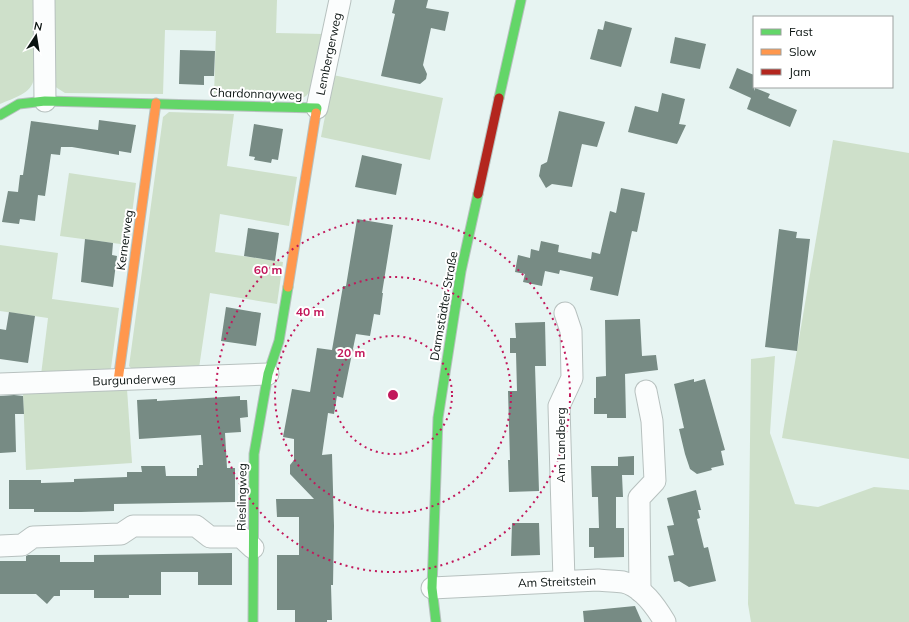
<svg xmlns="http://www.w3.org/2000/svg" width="909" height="622" viewBox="0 0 909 622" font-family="Mulish,sans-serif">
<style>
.green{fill:#cee0ca}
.building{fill:#778b84}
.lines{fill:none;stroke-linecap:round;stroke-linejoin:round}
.street-casing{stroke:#b7c1bf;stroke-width:23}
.fast-casing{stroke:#b7c1bf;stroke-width:11}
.slow-casing{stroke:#b7c1bf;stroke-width:11}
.jam-casing{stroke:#b7c1bf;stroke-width:11}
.street{stroke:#fbfdfd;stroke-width:21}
.fast{stroke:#63d668;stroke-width:9}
.slow{stroke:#ff974d;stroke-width:9}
.jam{stroke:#b3261e;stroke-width:9}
.ring{fill:none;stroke:#c2185b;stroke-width:2;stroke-dasharray:2 4}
.labels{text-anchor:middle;stroke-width:4;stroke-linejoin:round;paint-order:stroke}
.street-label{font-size:12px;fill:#0a1311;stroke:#fff}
.centre{fill:#c2185b;stroke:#fff;stroke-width:2}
.ring-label{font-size:12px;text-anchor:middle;font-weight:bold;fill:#c2185b;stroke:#fff;stroke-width:4;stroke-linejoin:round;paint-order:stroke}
</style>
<rect width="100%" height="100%" fill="#e7f4f2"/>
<g class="green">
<path d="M0,0h34v78c-2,16 -21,20 -34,26z"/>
<path d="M51,0h226l-1,33 48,1 -11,54 -7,8 -6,3 -86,-3 2,-65 -51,-1 -2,64 -98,-1 -11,-7z"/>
<path d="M333,75l110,23 -13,62 -109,-23z"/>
<path d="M169,112l65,2 -7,52 70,11 -8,49 -69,-12 -5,38 68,10 -6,42 -67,-11 -11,75 -65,3 -5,-5 34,-249z"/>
<path d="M833,140l76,13v306l-127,-21z"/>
<path d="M69,173l67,10 -8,62 -68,-9z"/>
<path d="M0,245l58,8 -6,46 67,9 -8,60 -6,5 -64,2 7,-57 -48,-7z"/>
<path d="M775,356l-5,77 25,71 23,3 56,-20 35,3v132h-158l-3,-18 3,-245z"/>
<path d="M127,389l5,74 -106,7 -3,-76z"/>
</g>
<g class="building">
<path d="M395,0h33l-2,8 23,4 -4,19 -14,-3 -8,37 4,9 -1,5 -6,5 -39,-8 14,-62 -3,-1z"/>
<path d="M605,21l27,7 -11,39 -31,-8 8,-30 5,1z"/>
<path d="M675,37l31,7 -6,25 -30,-6z"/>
<path d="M180,50l35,1 -1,25h-10v9l-25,-1z"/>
<path d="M737,68l17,7v16l1,-3 15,6 -2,4 29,12 -7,17 -43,-18 4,-11 -22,-10z"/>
<path d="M662,93l23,6 -6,25 7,1 -9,19 -49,-12 7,-26 23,6z"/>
<path d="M559,111l46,11 -8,25 -15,-3 -10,43 -20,-3 -6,4 -7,-12 2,-11 6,-3z"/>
<path d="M99,120l37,5 -5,28 -12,-2v4l-47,-8h-11l-1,8 -9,-1 -6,42 -7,-1 -3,26 -15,-2 -1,5 -17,-2 6,-31 10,1 2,-17h3l8,-54 67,9z"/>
<path d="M254,124l29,5 -5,31 -6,-1 -1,4 -17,-3 1,-3 -6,-1z"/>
<path d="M362,155l40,9 -6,31 -41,-8z"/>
<path d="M621,188l24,5 -8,39 -5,-1 -14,65 -28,-6 3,-13 -33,-7 -1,4 -14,-3 -3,15 -19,-4 2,-8 -10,-2 3,-17 12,3 1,-9 8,2 2,-10 18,4 -1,7 33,7 1,-7 8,2 10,-43 6,2z"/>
<path d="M357,219l36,6 -11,68h1l-3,22 -6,-1 -4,22 -14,-2 -13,64 -6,-2 -3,18 -6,-1 -6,42 10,-1 2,72 -1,59h-2l1,35h-5v2h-32v-12h-18v-55h22v-38h-22l-1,-18h38l-24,-25v-9l4,-5v-21l-11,-2 9,-48 18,3 7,-44 15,2 11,-64h3z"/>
<path d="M248,228l31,5 -4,28 -31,-5z"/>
<path d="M779,229l18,3 -1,6 14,1 -13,112 -32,-4z"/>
<path d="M85,239l28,4 -1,12 5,1 -4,31 -32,-5z"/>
<path d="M226,307l35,6 -5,33 -35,-5z"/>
<path d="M9,312l26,4 -7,47 -28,-4v-30l6,1z"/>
<path d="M640,319l2,37 14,-1 2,15 -33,4 1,44h-19v-4h-13v-16h2v-21l10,-1 -1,-56z"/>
<path d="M545,322l1,44h-11l4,125 -30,1 -1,-32h2l-2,-69h9l-1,-38h-6v-15h6l-1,-15z"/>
<path d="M694,379v3l11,-3 20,71 -4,1 3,14 -13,3 1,2 -15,4 -7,-5 -5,-15 -6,-25 5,-1 -10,-44z"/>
<path d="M14,395l9,1 1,18h-9l1,38 -16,1v-57z"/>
<path d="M240,396v4h7l1,17 -8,1 1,14 -16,1 2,35h8v34l-121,2v7l-33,1h-47v-3h-25v-29h32v3l33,-1v-3l53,-2v-5h15l-1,-6h24l1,10h31v-8h2v-3h4l-2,-30 -62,4 -2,-39 20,-1v2z"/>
<path d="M634,456v19h-12l1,22h-7v31h8v29l-30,1v-11h-5v-19h10l-1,-31h-6l-1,-31h27v-9z"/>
<path d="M696,490l5,20h-3l2,8 -3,1 7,29 4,-1 8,34 -27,6 -10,-6 -5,1 -6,-26 6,-1 -7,-29 7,-1 -7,-27z"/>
<path d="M512,523h27l1,32 -29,1z"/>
<path d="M232,553v32h-34v-13h-37v23h-32v3h-35v-8h-34v6h-6l-7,8 -11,-10h-36v-33h26v-5l2,-1h32v7h34v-7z"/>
<path d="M635,606l7,16h-58l-1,-11z"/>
</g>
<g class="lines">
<defs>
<g id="street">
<path d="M44,0l1,101"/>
<path d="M317,108l23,-108"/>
<path d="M0,384l268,-10"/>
<path d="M0,546l22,-1 11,-8 88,-3 12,-8h63l14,11h31l12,11"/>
<path d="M564,581l-5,-175 13,-28 -1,-47 -6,-18"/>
<path d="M432,588l166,-8c8,1 17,1 25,2 19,4 33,25 42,40"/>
<path d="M640,591l-1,-93 16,-17 -3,-60 -6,-30"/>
</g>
<g id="fast">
<path d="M499,98l22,-98"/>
<path d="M0,115l19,-11 26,-3 272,7 -1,5"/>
<path d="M253,622l1,-168 14,-80 11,-33 9,-54"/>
<path d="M436,622l-4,-34 6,-170 23,-147 17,-77"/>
</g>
<g id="slow">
<path d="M288,287l28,-174"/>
<path d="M118,381l38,-278"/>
</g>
<path id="jam" d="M478,194l21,-96"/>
</defs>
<use href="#street" class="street-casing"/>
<use href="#fast" class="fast-casing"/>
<use href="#slow" class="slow-casing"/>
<use href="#jam" class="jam-casing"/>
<use href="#street" class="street"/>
<use href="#fast" class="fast"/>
<use href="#slow" class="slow"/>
<use href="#jam" class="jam"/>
</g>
<g class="ring">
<circle cx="393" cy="395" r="59"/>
<circle cx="393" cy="395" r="118"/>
<circle cx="393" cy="395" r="177"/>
</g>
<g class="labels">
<g class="street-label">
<text transform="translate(329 54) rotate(-78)" y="4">Lembergerweg</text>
<text transform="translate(256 94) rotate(2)" y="4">Chardonnayweg</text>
<text transform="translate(125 240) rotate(-82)" y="4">Kernerweg</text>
<text transform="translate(444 306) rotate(-80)" y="4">Darmstädter Straße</text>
<text transform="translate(134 380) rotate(-2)" y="4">Burgunderweg</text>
<text transform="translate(561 445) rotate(-90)" y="4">Am Landberg</text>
<text transform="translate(242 497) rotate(-89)" y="4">Rieslingweg</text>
<text transform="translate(557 582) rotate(-2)" y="4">Am Streitstein</text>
</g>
</g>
<circle cx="393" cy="395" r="6" class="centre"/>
<g class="ring-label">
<text x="268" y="274">60 m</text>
<text x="310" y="316">40 m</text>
<text x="351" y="357">20 m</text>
</g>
<rect x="753" y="16" width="140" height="72" fill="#ffffff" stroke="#9da1a0"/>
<rect x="761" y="29" width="20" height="6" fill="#63d668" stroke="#9da1a0"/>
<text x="789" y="36" font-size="12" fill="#0a1311">Fast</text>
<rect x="761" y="49" width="20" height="6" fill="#ff974d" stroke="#9da1a0"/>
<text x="789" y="56" font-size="12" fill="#0a1311">Slow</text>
<rect x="761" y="69" width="20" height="6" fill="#b3261e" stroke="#9da1a0"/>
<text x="789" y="76" font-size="12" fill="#0a1311">Jam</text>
<g transform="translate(36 36) rotate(12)" stroke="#ffffff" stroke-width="3" paint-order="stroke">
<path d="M0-3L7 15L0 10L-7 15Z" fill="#0a1311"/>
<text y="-6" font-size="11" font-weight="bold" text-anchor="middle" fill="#0a1311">N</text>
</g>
</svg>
